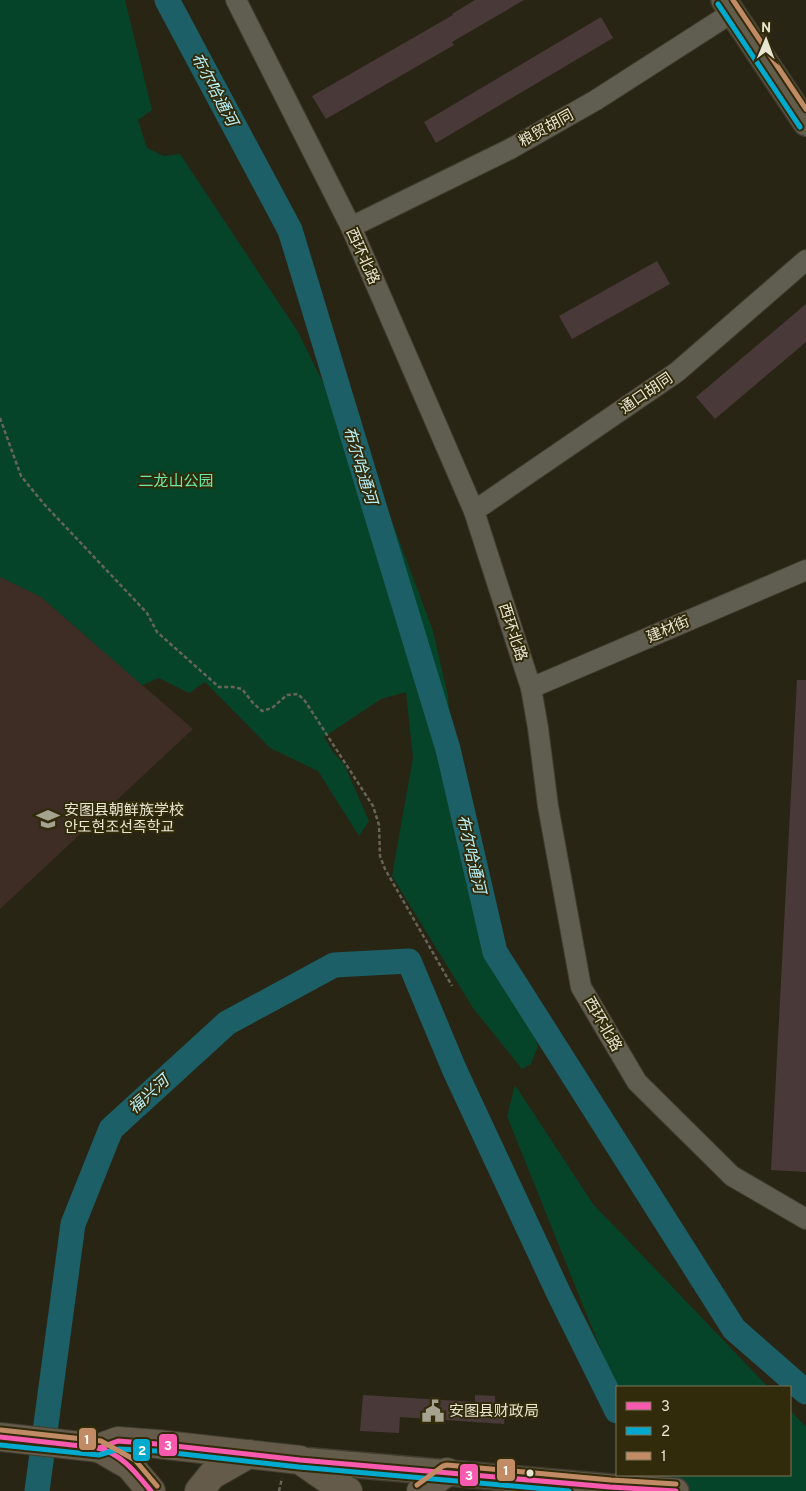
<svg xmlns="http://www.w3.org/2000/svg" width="806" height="1491" viewBox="0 0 806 1491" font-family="Overpass,'Noto Sans SC','Noto Sans KR',sans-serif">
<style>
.education{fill:#3d2d25}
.green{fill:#06442a}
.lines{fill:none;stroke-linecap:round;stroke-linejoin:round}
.river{stroke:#1c5f66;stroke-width:25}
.building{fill:#4a3939}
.minor-casing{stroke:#413e31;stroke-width:22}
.major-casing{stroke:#413e31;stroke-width:28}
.highway-casing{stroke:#413e31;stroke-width:30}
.path{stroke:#676458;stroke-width:2.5;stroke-dasharray:4 2.5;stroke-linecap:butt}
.minor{stroke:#605e50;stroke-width:20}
.major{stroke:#645c4b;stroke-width:25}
.highway{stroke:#655b4a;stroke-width:28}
.bus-1-casing{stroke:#322b0b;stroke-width:9}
.bus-2-casing{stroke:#322b0b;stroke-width:9}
.bus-3-casing{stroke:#322b0b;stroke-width:9}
.bus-1{stroke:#f75aaf;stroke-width:5}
.bus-2{stroke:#00a9ce;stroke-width:5}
.bus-3{stroke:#c18c65;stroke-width:5}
.bus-dot{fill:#e9e5d3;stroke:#322b0b;stroke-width:2}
.labels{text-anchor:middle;stroke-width:4;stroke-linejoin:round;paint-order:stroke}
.street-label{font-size:15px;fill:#e9e5d3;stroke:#322b0b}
.park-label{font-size:15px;fill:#69edac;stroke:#322b0b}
.poi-label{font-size:15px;fill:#e9e5d3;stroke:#322b0b;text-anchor:start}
.water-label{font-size:16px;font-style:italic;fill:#b6f0f8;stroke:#322b0b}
.line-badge{stroke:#322b0b;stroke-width:2}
.badge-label{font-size:14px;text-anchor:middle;font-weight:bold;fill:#fff}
</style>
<rect width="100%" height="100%" fill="#292514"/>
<path class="education" d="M0,577l41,20 152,132 -193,180z"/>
<g class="green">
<path d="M0,0h125l27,110 -14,10 9,28 17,8 16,-2 118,178 95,192 40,107 15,65 10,138 4,16 76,196 -7,18 -9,5 -49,-61 -81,-132 21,-118 -7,-66 -25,7 -57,38 9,15 11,12 25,57 -10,15 -41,-65 -48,-23 -65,-66 -16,11 -30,-15 -17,7 -101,-88 -41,-20z"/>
<path d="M515,1085l78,119 175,183h-151v3l-110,-274z"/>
<path d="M790,1410l16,17v64h-143l-8,-16h135z"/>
</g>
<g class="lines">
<g class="river">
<path d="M167,0l123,230 158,519 47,203 239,377 72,63"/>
<path d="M37,1491l36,-267 38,-95 116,-106 107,-58 75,-4 46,110 104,223 58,117"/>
</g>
</g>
<g class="building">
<path d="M475,0h49l-72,42 2,3 -128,74 -14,-23 141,-81 -1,-1z"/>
<path d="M601,17l12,21 -177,105 -12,-21z"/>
<path d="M657,261l13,23 -98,55 -13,-23z"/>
<path d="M806,304v38l-91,77 -19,-22z"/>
<path d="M797,680h9v492l-35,-2z"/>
<path d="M363,1395l112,7v-7l20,1v8l11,1 -2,19 -104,-7 -1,16 -39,-2z"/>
</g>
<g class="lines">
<defs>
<g id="minor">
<path d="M236,0l115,227 123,284 57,177 7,40 10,78 33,181 56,95 95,94 74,43"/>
<path d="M351,227l159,-78 86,-49 137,-88"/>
<path d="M474,511l203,-139 129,-112"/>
<path d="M531,688l275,-118"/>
</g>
<g id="major">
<path d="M724,0l82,123"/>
<path d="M300,1460l310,27 66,4"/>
</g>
<g id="highway">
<path d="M0,1437l99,11 19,-7 39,3 143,16 33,23 15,8"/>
<path d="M99,1448l31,18 21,25"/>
<path d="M199,1491l13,-16 37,-21"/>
<path d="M421,1491l26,-19"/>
</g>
</defs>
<use href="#minor" class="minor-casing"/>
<use href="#major" class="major-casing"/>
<use href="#highway" class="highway-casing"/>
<g class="path">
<path d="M0,418l21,58 23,28 103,109 10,19 62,55h14l9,2 11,14 9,8 10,-3 15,-13 11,-1 7,7 68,105 6,19 1,31 5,13 67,117"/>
<path d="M279,1491l3,-13"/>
</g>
<use href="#minor" class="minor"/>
<use href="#major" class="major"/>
<use href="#highway" class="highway"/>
<defs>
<g id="bus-1">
<path d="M0,1437l99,11 19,-7 39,3 143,16 310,27 66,4"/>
<path d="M78,1445c7,1 14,1 20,3 24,6 38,25 53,43"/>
</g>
<g id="bus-2">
<path d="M718,4l82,123"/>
<path d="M0,1445l99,10 20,-6 37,2 143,16 270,24"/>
</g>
<g id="bus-3">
<path d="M733,0l73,109"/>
<path d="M1,1430l100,11 34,19 22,26"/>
<path d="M417,1485l26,-19 4,-1 164,15 65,4"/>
</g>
</defs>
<use href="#bus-1" class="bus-1-casing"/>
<use href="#bus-2" class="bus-2-casing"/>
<use href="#bus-3" class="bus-3-casing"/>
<use href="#bus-1" class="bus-1"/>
<use href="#bus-2" class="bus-2"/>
<use href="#bus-3" class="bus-3"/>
</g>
<defs>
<symbol id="school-bare" viewBox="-9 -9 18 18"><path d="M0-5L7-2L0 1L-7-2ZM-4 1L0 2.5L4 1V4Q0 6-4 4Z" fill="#a6a290" stroke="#322b0b" stroke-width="2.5" paint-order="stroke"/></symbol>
<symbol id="civic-bare" viewBox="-9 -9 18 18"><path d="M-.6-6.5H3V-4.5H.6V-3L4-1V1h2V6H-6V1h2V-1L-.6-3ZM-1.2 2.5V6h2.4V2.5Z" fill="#a6a290" stroke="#322b0b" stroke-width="2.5" paint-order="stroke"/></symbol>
</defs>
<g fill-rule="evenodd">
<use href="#school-bare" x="32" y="803" width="32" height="32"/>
<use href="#civic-bare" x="417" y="1395" width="32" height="32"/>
</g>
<circle class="bus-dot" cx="530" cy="1473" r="4.5"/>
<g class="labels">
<g class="street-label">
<text transform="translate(546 128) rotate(-29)" y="5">粮贸胡同</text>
<text transform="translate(363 256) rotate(66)" y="5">西环北路</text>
<text transform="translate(646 393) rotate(-34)" y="5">通口胡同</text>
<text transform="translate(668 629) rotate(-23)" y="5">建材街</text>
<text transform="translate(513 632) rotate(72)" y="5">西环北路</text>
<text transform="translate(603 1024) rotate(60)" y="5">西环北路</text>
</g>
<g class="park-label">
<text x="176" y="486">二龙山公园</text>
</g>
<g class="poi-label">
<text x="64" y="815">安图县朝鲜族学校<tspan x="64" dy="17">안도현조선족학교</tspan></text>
<text x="449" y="1416">安图县财政局</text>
</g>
<g class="water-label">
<text transform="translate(215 89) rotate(62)" y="6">布尔哈通河</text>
<text transform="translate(361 465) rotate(73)" y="6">布尔哈通河</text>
<text transform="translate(472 854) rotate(77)" y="6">布尔哈通河</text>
<text transform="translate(148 1094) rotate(-42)" y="6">福兴河</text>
</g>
</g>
<g class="line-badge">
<rect x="78" y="1427" width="19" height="24" rx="5" fill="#c18c65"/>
<rect x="158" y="1433" width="20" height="24" rx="5" fill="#f75aaf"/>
<rect x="132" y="1438" width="19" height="24" rx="5" fill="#00a9ce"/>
<rect x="496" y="1458" width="20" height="24" rx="5" fill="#c18c65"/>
<rect x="459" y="1463" width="20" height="24" rx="5" fill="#f75aaf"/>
</g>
<g class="badge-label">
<text x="87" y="1444">1</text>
<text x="168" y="1450">3</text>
<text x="142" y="1455">2</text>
<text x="506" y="1475">1</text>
<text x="469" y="1480">3</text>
</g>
<rect x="616" y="1386" width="175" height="90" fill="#322b0b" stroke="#7b755b"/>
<rect x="626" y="1402" width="25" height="8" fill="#f75aaf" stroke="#7b755b"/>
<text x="661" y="1411" font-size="15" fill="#e9e5d3">3</text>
<rect x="626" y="1427" width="25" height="8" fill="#00a9ce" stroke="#7b755b"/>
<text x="661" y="1436" font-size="15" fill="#e9e5d3">2</text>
<rect x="626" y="1452" width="25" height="8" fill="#c18c65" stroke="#7b755b"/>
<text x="661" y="1461" font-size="15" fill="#e9e5d3">1</text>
<g transform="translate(766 40) rotate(1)" stroke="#322b0b" stroke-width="4" paint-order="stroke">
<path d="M0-4L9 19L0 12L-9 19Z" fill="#e9e5d3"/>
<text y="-8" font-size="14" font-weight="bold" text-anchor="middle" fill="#e9e5d3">N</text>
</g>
</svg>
